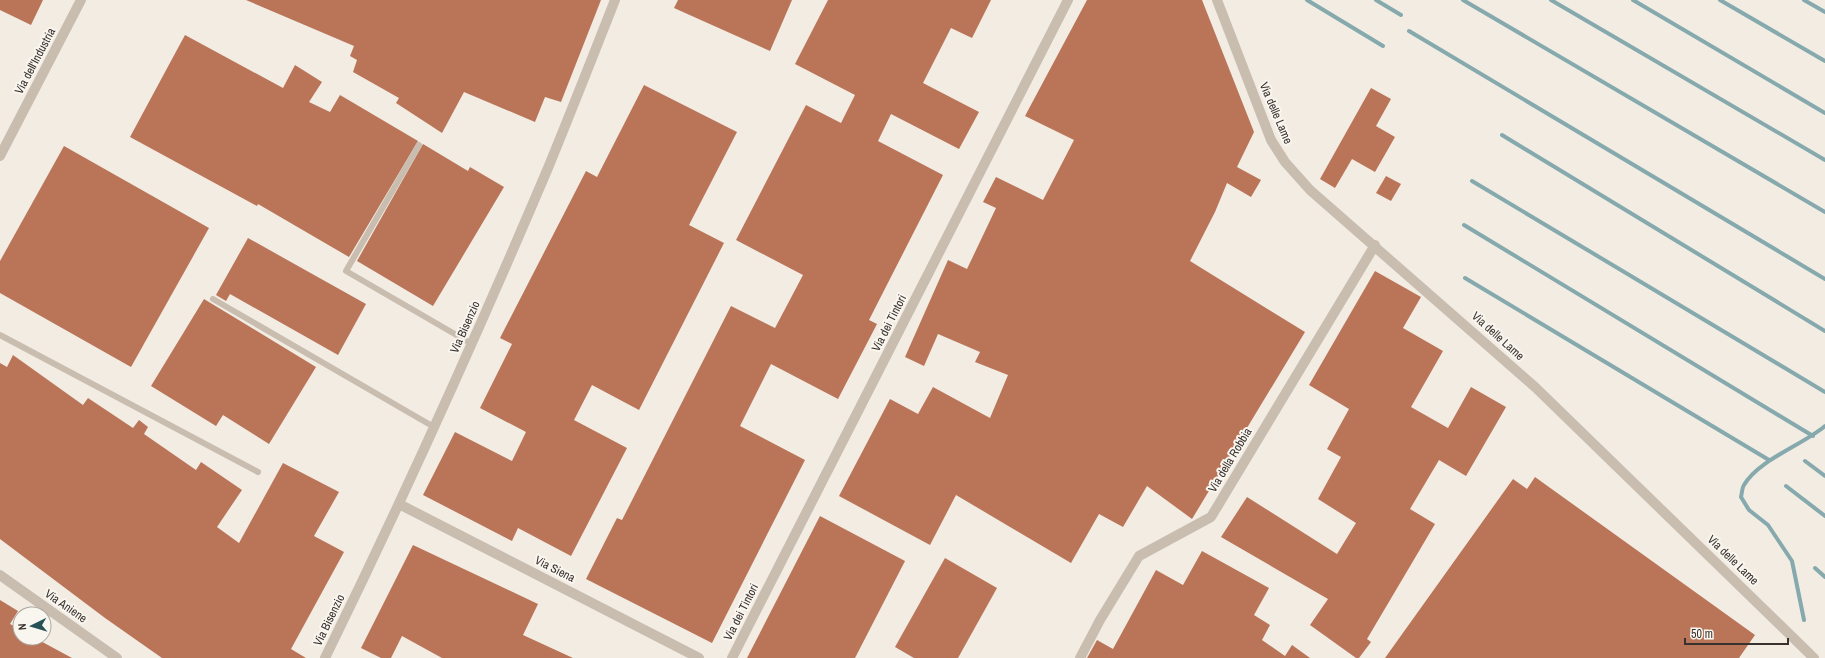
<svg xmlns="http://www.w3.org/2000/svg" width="1825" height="658" viewBox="0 0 1825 658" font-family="'Archivo Narrow',sans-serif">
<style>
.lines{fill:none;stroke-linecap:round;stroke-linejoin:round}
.stream{stroke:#85a9ac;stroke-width:4}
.building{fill:#ba7559}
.service{stroke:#c9bdb0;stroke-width:6}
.minor{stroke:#c9bdb0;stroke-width:10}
.tertiary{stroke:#c9bdb0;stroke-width:10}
.labels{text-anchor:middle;stroke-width:4;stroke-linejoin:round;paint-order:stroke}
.street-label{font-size:12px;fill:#39312d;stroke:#f9f5ef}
</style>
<rect width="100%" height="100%" fill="#f2ece3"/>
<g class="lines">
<g class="stream">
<path d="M1307,0l76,46"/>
<path d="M1376,0l25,15"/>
<path d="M1463,0l362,212"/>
<path d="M1551,0l274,160"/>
<path d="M1633,0l192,113"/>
<path d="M1720,0l105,61"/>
<path d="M1804,0l21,12"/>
<path d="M1409,31l416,248"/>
<path d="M1502,135l323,196"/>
<path d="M1472,181l353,211"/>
<path d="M1464,225l349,211"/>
<path d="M1465,278l304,182"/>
<path d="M1805,461l20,15"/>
<path d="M1786,486l39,30"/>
<path d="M1815,568l10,9"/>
<path d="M1804,620l-12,-59 -24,-36 -19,-15 -8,-13c1,-4 1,-9 3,-12 14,-25 59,-40 81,-59"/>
</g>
</g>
<g class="building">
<path d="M0,0h43l-12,25 -31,-15z"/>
<path d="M246,0h355l-40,102 -16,-5 -10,25 -71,-30 -22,41 -46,-30 3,-5 -46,-26 4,-12 -7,-4 4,-10z"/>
<path d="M678,0h114l-22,51 -96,-43z"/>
<path d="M828,0h163l-19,38 -21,-10 -28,55 56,29 -20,37 -68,-35 -13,27 65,34 -74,145 8,4 -39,75 -67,-35 -31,62 65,34 -93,183 -126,-64 31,-61 5,2 109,-214 44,22 28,-53 -67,-35 70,-135 35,18 14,-28 -60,-31z"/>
<path d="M1087,0h115l52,132 -17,35 24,13 -10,17 -24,-14 -12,29 -25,49 115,71 -113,187 -45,-33 -24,41 -24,-13 -28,49 -115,-68 -26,50 -91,-49 51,-97 28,15 15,-27 57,31 18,-43 -33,-13 5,-10 -42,-18 -14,32 -19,-9 43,-97 19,9 29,-61 -13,-6 13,-25 47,23 31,-60 -49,-24z"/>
<path d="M185,35l98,53 12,-23 27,17 -13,20 21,10 10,-17 78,46 -69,116 -91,-53 -1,2 -127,-69z"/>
<path d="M644,85l93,47 -48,93 35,18 -85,167 -47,-25 -18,35 53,28 -56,108 -53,-28 -6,13 -89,-46 32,-63 57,29 14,-29 -46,-24 32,-64 -12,-6 86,-167 11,6z"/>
<path d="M1371,88l20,11 -15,27 19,11 -20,35 -23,-13 -17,29 -15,-9z"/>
<path d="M423,144l45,27 2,-4 34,20 -71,119 -76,-45z"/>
<path d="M64,146l145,82 -78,139 -131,-74v-32z"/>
<path d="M1386,176l15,8 -10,17 -15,-8z"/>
<path d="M248,238l118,66 -28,51 -108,-61 -4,7 -10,-6z"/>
<path d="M1375,271l46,26 -18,31 40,23 -32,56 37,21 23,-41 35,20 -40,69 -27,-16 -29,49 25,15 -68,115 4,3 -12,16h-3l-46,-33 18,-26 -107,-62 26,-40 90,57 19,-31 -38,-24 23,-42 -14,-8 22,-40 -40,-24z"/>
<path d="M204,299l112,68 -47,77 -46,-29 -7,11 -65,-40z"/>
<path d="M13,355l70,50 5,-7 45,30 6,-8 9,7 -4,7 52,36 5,-8 41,28 -25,37 22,16 44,-80 56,29 -25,44 30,16 -53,97 15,9h-144l-57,-40 -105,-79v-176l7,4z"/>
<path d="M1535,477l220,158 -16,23h-354l128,-179 14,10z"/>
<path d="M820,516l85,45 -50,97h-108z"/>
<path d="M413,545l125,59 -15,31 50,23h-131l-40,-22 -11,22h-10l-20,-10z"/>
<path d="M1202,551l67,37 -15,27 16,10 -8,15 23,16 7,-11 18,13h-223l10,-18 16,9 43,-79 27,15z"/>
<path d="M945,558l52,30 -39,70h-44l-19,-11z"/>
<path d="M0,600l18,11 -8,13 10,5v9h15l37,20h-72z"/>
</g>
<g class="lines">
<g class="service">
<path d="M419,145l-73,126 126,73"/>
<path d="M213,299l221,128"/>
<path d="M0,335l258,137"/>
</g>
<g class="minor">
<path d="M0,156l81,-156"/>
<path d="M399,504l300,154"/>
<path d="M0,575l117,83"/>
<path d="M325,658c79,-161 153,-325 223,-490 23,-56 45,-112 67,-168"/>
<path d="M732,658l336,-658"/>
<path d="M1080,658l20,-38 39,-64 72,-39 164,-272"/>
</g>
<path class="tertiary" d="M1217,0l54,140 14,22 25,28 225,197 279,271"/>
</g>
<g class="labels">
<g class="street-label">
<text transform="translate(35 61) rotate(-62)" y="4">Via dell'Industria</text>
<text transform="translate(1276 113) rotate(67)" y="4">Via delle Lame</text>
<text transform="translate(889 323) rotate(-63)" y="4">Via dei Tintori</text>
<text transform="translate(465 327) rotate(-66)" y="4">Via Bisenzio</text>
<text transform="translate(1498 336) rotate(42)" y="4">Via delle Lame</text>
<text transform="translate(1230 460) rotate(-59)" y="4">Via della Robbia</text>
<text transform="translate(1733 560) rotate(44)" y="4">Via delle Lame</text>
<text transform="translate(555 569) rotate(27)" y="4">Via Siena</text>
<text transform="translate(66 606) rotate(35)" y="4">Via Aniene</text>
<text transform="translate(741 612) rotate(-63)" y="4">Via dei Tintori</text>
<text transform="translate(329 620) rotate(-64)" y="4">Via Bisenzio</text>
</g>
</g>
<g transform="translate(32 626) rotate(265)"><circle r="19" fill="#f9f5ef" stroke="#aca7a1"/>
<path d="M0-3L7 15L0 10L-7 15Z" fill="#265157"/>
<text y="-6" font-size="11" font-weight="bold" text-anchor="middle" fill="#39312d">N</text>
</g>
<path d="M1685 638v6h103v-6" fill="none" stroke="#39312d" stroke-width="2"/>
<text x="1691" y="638" font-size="12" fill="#39312d" stroke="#f9f5ef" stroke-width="3" paint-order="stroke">50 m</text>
</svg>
